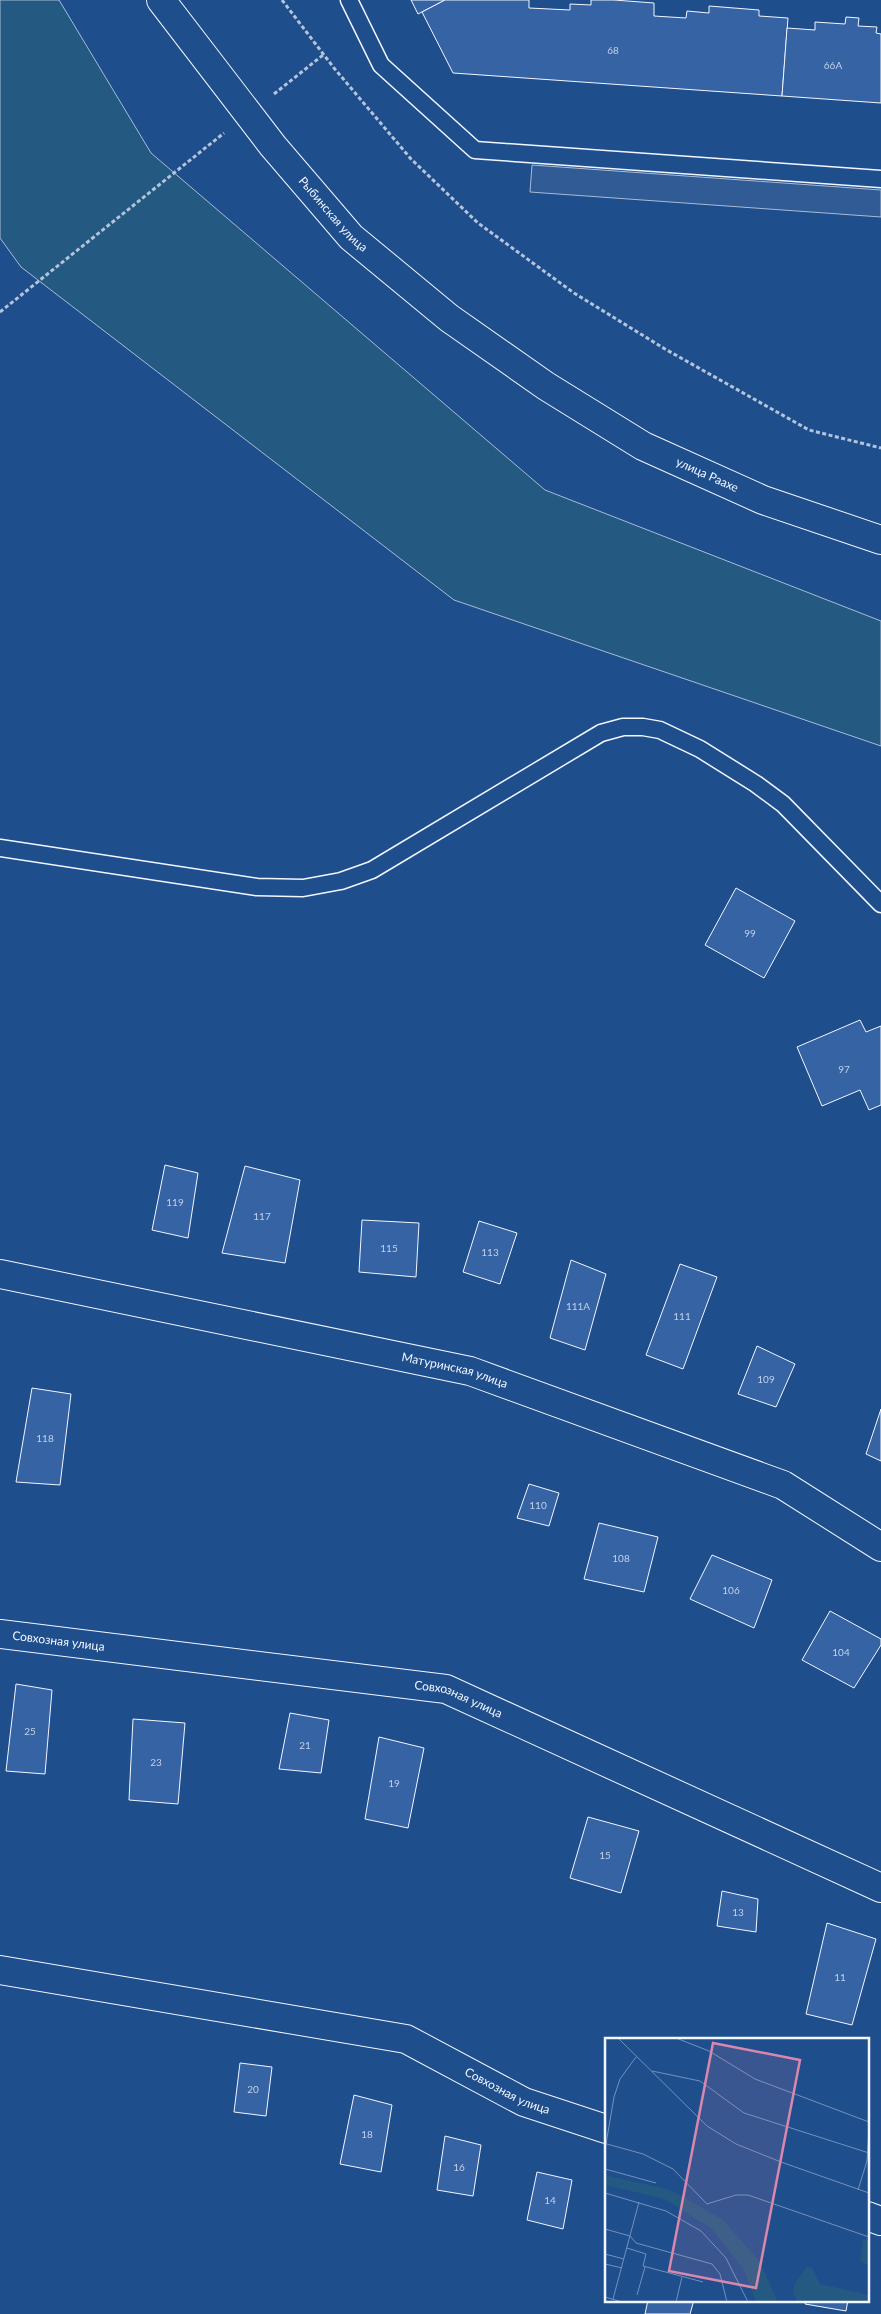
<svg xmlns="http://www.w3.org/2000/svg" width="881" height="2314" viewBox="0 0 881 2314" font-family="Lato,sans-serif">
<style>
.green{fill:#245a82;stroke:#a8bbd7}
.parking{fill:#305b95;stroke:#a8bbd7}
.building{fill:#3563a3;stroke:#f2f6ff}
.lines{fill:none;stroke-linecap:round;stroke-linejoin:round}
.lane-casing{stroke:#f2f6ff;stroke-width:19}
.street-casing{stroke:#f2f6ff;stroke-width:30}
.secondary-casing{stroke:#f2f6ff;stroke-width:30}
.path{stroke:#b3c4dc;stroke-width:3;stroke-dasharray:4 2.5;stroke-linecap:butt}
.lane{stroke:#1f4e8c;stroke-width:16}
.street{stroke:#1f4e8c;stroke-width:28}
.secondary{stroke:#1f4e8c;stroke-width:28}
.labels{text-anchor:middle;stroke-width:4;stroke-linejoin:round;paint-order:stroke}
.number-label{font-size:10px;fill:#c3d1e8}
.street-label{font-size:12px;fill:#f2f6ff;stroke:#1f4e8c}
.inset-road{fill:none;stroke:#7391ba;stroke-width:1}
.view{fill:#da87ad;fill-opacity:0.15;stroke:#da87ad;stroke-width:2.5}
.inset-edge{fill:none;stroke:#f2f6ff;stroke-width:2.5}
</style>
<rect width="100%" height="100%" fill="#1f4e8c"/>
<path class="green" d="M0,0h59l92,153 394,337 336,131v125l-427,-146 -433,-333 -21,-29z"/>
<path class="parking" d="M532,165l349,25v27l-351,-25z"/>
<g class="building">
<path d="M411,0h34l-27,14z"/>
<path d="M445,0h84v8l41,2v-6l21,1v-5h23l40,3v13l32,2 1,-7 22,2v-7l50,4v6l29,2 -6,78 -329,-23 -31,-61z"/>
<path d="M846,17l13,1 -1,8 19,1 -1,6 5,1v69l-99,-7 5,-68 28,2v-8l30,2z"/>
<path d="M736,888l59,33 -31,57 -59,-33z"/>
<path d="M860,1020l6,12 15,-6v79l-12,5 -9,-20 -38,16 -25,-59z"/>
<path d="M165,1165l33,8 -10,65 -36,-8z"/>
<path d="M245,1166l55,14 -15,83 -63,-10z"/>
<path d="M362,1220l57,3 -3,54 -57,-5z"/>
<path d="M479,1221l38,12 -17,51 -37,-12z"/>
<path d="M571,1260l35,14 -21,76 -35,-12z"/>
<path d="M680,1264l37,13 -34,92 -37,-14z"/>
<path d="M757,1346l38,18 -19,43 -38,-13z"/>
<path d="M32,1388l39,6 -11,91 -44,-3z"/>
<path d="M881,1409v52l-15,-7z"/>
<path d="M529,1484l30,9 -10,33 -32,-8z"/>
<path d="M599,1523l59,14 -14,55 -60,-13z"/>
<path d="M712,1555l60,25 -18,48 -64,-29z"/>
<path d="M830,1611l51,28v6l-27,43 -52,-28z"/>
<path d="M16,1684l36,6 -7,84 -39,-3z"/>
<path d="M290,1713l39,7 -8,53 -42,-4z"/>
<path d="M133,1719l52,4 -7,81 -49,-4z"/>
<path d="M379,1737l45,11 -16,80 -43,-9z"/>
<path d="M588,1817l51,14 -18,62 -51,-15z"/>
<path d="M722,1891l36,8 -2,33 -39,-6z"/>
<path d="M827,1923l49,16 -24,86 -46,-11z"/>
<path d="M240,2063l32,4 -6,49 -32,-4z"/>
<path d="M354,2095l38,10 -11,67 -41,-8z"/>
<path d="M445,2136l36,9 -8,51 -36,-6z"/>
<path d="M537,2172l35,8 -9,49 -36,-9z"/>
<path d="M648,2300h46l-4,14h-45z"/>
<path d="M806,2300h42l-2,11 -41,-7z"/>
</g>
<g class="lines">
<defs>
<g id="lane">
<path d="M349,0l32,65 94,85 406,29"/>
<path d="M0,848l257,39 46,1 38,-7 31,-11 229,-137 22,-6h20l17,3 40,19 56,35 27,20 98,100"/>
</g>
<g id="street">
<path id="s1" d="M0,1634l446,55 435,199"/>
<path id="s2" d="M0,1970l406,69 118,63 82,27"/>
<path d="M867,2216l14,5"/>
</g>
<g id="secondary">
<path id="s3" d="M161,0l112,146 78,91 98,81 97,68 97,60 120,54 118,40"/>
<path id="s4" d="M0,1274l470,97 313,114 98,62"/>
</g>
</defs>
<use href="#lane" class="lane-casing"/>
<use href="#street" class="street-casing"/>
<use href="#secondary" class="secondary-casing"/>
<g class="path">
<path d="M282,0l52,68 77,91 67,64 96,70 91,56 144,81 72,18"/>
<path d="M274,94l49,-39"/>
<path d="M0,312l224,-179"/>
</g>
<use href="#lane" class="lane"/>
<use href="#street" class="street"/>
<use href="#secondary" class="secondary"/>
</g>
<g class="labels">
<g class="number-label">
<text x="613" y="54">68</text>
<text x="833" y="69">66А</text>
<text x="750" y="937">99</text>
<text x="844" y="1073">97</text>
<text x="175" y="1206">119</text>
<text x="262" y="1220">117</text>
<text x="389" y="1252">115</text>
<text x="490" y="1256">113</text>
<text x="578" y="1310">111А</text>
<text x="682" y="1320">111</text>
<text x="766" y="1383">109</text>
<text x="45" y="1442">118</text>
<text x="538" y="1509">110</text>
<text x="621" y="1562">108</text>
<text x="731" y="1594">106</text>
<text x="841" y="1656">104</text>
<text x="30" y="1735">25</text>
<text x="305" y="1749">21</text>
<text x="156" y="1766">23</text>
<text x="394" y="1787">19</text>
<text x="605" y="1859">15</text>
<text x="738" y="1916">13</text>
<text x="840" y="1981">11</text>
<text x="253" y="2093">20</text>
<text x="367" y="2138">18</text>
<text x="459" y="2171">16</text>
<text x="550" y="2204">14</text>
</g>
<g class="street-label">
<text dy="4" stroke="none"><textPath href="#s3" startOffset="275">Рыбинская улица</textPath></text>
<text dy="4" stroke="none"><textPath href="#s3" startOffset="734">улица Раахе</textPath></text>
<text dy="4" stroke="none"><textPath href="#s4" startOffset="465">Матуринская улица</textPath></text>
<text dy="4" stroke="none"><textPath href="#s1" startOffset="59">Совхозная улица</textPath></text>
<text dy="4" stroke="none"><textPath href="#s1" startOffset="464">Совхозная улица</textPath></text>
<text dy="4" stroke="none"><textPath href="#s2" startOffset="526">Совхозная улица</textPath></text>
</g>
</g>
<g transform="translate(605 2038)">
<rect width="264" height="264" fill="#1f4e8c"/>
<path d="M0,137l66,15 52,30 36,41 19,41h-22l-12,-32 -32,-41 -47,-30 -60,-14zM258,201l6,1v26l-9,-5zM202,229l5,1 8,16 49,11v7h-72l-4,-11 2,-8z" fill="#245a82"/>
<path class="inset-road" d="M13,0l89,88 29,18 45,18 88,31M71,0l33,13 46,28 114,43M47,33l48,10 44,32 125,40M2,106l36,10 30,15 34,35 29,-9h12l121,42M0,112l9,-53 6,-18 16,-22M0,131l51,14M253,152l9,-29 2,-33M0,155l61,18 35,20 25,27 22,44M0,191l25,7 6,7 76,21 8,10 7,28M22,210l19,6 -3,12 60,16M0,216l19,5M0,226l17,4M32,257l8,-28M0,259l17,5M8,261l26,-97M71,264l6,-25"/>
<path class="view" d="M108,5l87,17 -44,228 -87,-17z"/>
<rect width="264" height="264" class="inset-edge"/>
</g>
</svg>
